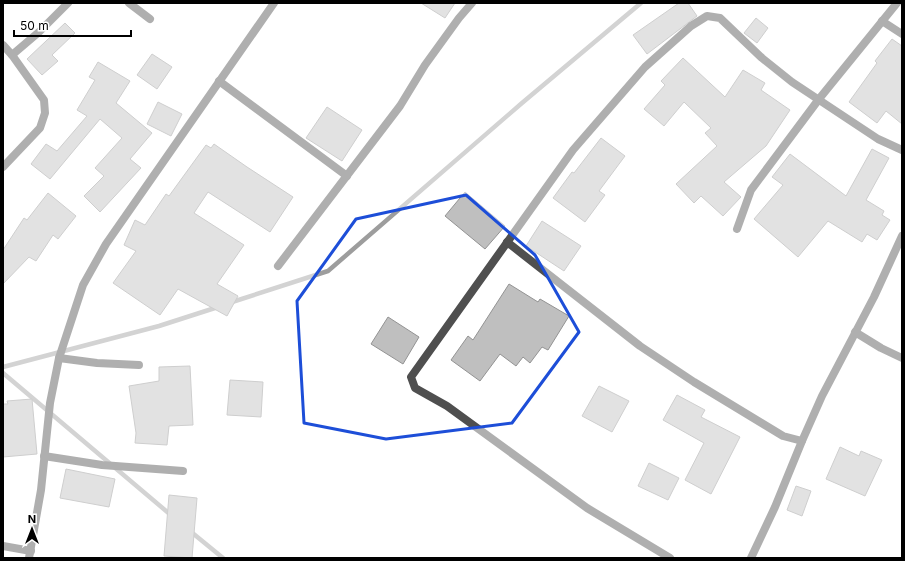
<svg xmlns="http://www.w3.org/2000/svg" width="905" height="561" viewBox="0 0 905 561" font-family="Inter,sans-serif">
<style>
.lines{fill:none;stroke-linecap:round;stroke-linejoin:round}
.stream{stroke:#9d9d9d;stroke-width:4.5}
.building{fill:#bfbfbf;stroke:#939393}
.minor{stroke:#4f4f4f;stroke-width:8}
.marked{fill:none;stroke:#1d4ed8;stroke-width:3;stroke-linejoin:round}
</style>
<rect width="100%" height="100%" fill="#fff"/>
<g class="lines">
<g class="stream">
<path d="M229,303l99,-32 194,-168 119,-100"/>
<path d="M3,367l156,-41 59,-19"/>
<path d="M3,373l169,143"/>
<path d="M190,531l33,27"/>
</g>
</g>
<g class="building">
<path d="M421,3h34l-10,15z"/>
<path d="M679,3h9l9,13 -50,38 -14,-19z"/>
<path d="M756,18l12,10 -11,15 -13,-10z"/>
<path d="M65,23l10,10 -23,22 6,6 -16,14 -15,-16z"/>
<path d="M892,39l10,7v78l-16,-13 -9,12 -28,-21 28,-39 -2,-2z"/>
<path d="M152,54l20,13 -15,22 -20,-14z"/>
<path d="M683,58l42,39 18,-27 22,13 -4,7 29,20 -24,36 -42,36 17,15 -18,19 -22,-20 -7,7 -18,-19 41,-38 -12,-13 6,-5 -27,-26 -20,24 -20,-17 21,-24 -4,-4z"/>
<path d="M98,62l32,19 -14,22 36,30 -22,26 11,9 -41,44 -16,-16 20,-20 -9,-8 27,-30 -22,-19 -50,60 -19,-15 15,-20 11,7 30,-35 -10,-6 18,-30 -6,-3z"/>
<path d="M158,102l24,12 -11,22 -24,-12z"/>
<path d="M327,107l35,23 -20,31 -36,-23z"/>
<path d="M601,138l24,18 -26,35 6,4 -20,27 -32,-24 19,-26 2,1z"/>
<path d="M214,144l33,23 46,30 -23,35 -62,-40 -14,21 50,32 -27,39 21,12 -11,20 -49,-27 -18,26 -47,-32 23,-32 -12,-6 11,-25 10,5 21,-31 3,2 37,-51 5,3z"/>
<path d="M872,149l17,9 -23,42 18,11 -2,4 8,5 -13,20 -10,-6 -5,8 -34,-21 -30,36 -44,-38 29,-34 -11,-8 18,-23 56,42z"/>
<path d="M465,192l40,34 -20,23 -40,-33z"/>
<path d="M48,193l28,23 -18,23 -5,-4 -17,26 -7,-4 -26,27v-34l21,-32 3,2z"/>
<path d="M542,221l39,25 -17,25 -38,-25z"/>
<path d="M509,284l29,18 2,-3 29,17 -21,34 -6,-3 -12,16 -7,-6 -7,9 -16,-12 -20,27 -29,-21 17,-24 5,4z"/>
<path d="M388,317l31,20 -16,27 -32,-20z"/>
<path d="M190,366l3,59 -24,1 -2,19 -32,-2 1,-10 -7,-47 30,-5v-14z"/>
<path d="M230,380l33,2 -2,35 -34,-2z"/>
<path d="M599,386l30,15 -17,31 -30,-16z"/>
<path d="M677,395l28,15 -4,7 39,20 -29,57 -26,-14 19,-37 -41,-23z"/>
<path d="M32,399l5,55 -34,3v-53h5l-1,-3z"/>
<path d="M840,447l19,9 2,-5 21,9 -17,36 -39,-17z"/>
<path d="M649,463l30,15 -11,22 -30,-14z"/>
<path d="M66,469l49,10 -6,28 -49,-9z"/>
<path d="M796,486l15,5 -9,25 -15,-6z"/>
<path d="M169,495l28,3 -5,60 -28,-2z"/>
</g>
<g class="lines">
<g class="minor">
<path d="M129,3l21,16"/>
<path d="M882,21l20,13"/>
<path d="M3,45l9,10 32,45 1,13 -5,15 -37,39"/>
<path d="M12,55l27,-23 29,-29"/>
<path d="M219,81l128,95"/>
<path d="M737,229l14,-39 68,-91 78,-96"/>
<path d="M507,242l133,104 54,36 89,54 19,5 20,-45 52,-99 28,-61"/>
<path d="M278,266l122,-160 25,-41 34,-47 13,-15"/>
<path d="M855,332l26,16 21,10"/>
<path d="M59,358l38,5 42,2"/>
<path d="M44,456l58,9 81,6"/>
<path d="M3,546l28,5"/>
<path d="M29,558l12,-68 9,-87 9,-45 24,-73 23,-41 168,-241"/>
<path d="M670,558l-83,-50 -140,-102 -32,-18 -4,-11 162,-227 72,-83 46,-41 16,-10 13,2 42,40 30,24 86,57 24,11"/>
<path d="M751,558l24,-51 27,-66"/>
</g>
</g>
<path d="M0 0H905V561H0ZM466,195l69,60 44,77 -67,91 -126,16 -82,-16 -7,-122 59,-82z" fill="#fff" fill-opacity=".55" fill-rule="evenodd"/>
<path class="marked" d="M466,195l69,60 44,77 -67,91 -126,16 -82,-16 -7,-122 59,-82z"/>
<rect width="905" height="561" fill="none" stroke="#000000" stroke-width="8"/>
<g transform="translate(32 529)" stroke="#ffffff" stroke-width="3" paint-order="stroke">
<path d="M0-3L7 15L0 10L-7 15Z" fill="#000000"/>
<text y="-6" font-size="11" font-weight="bold" text-anchor="middle" fill="#000000">N</text>
</g>
<path d="M14 30v6h117v-6" fill="none" stroke="#000000" stroke-width="2"/>
<text x="20" y="30" font-size="12" fill="#000000" stroke="#ffffff" stroke-width="3" paint-order="stroke">50 m</text>
</svg>
